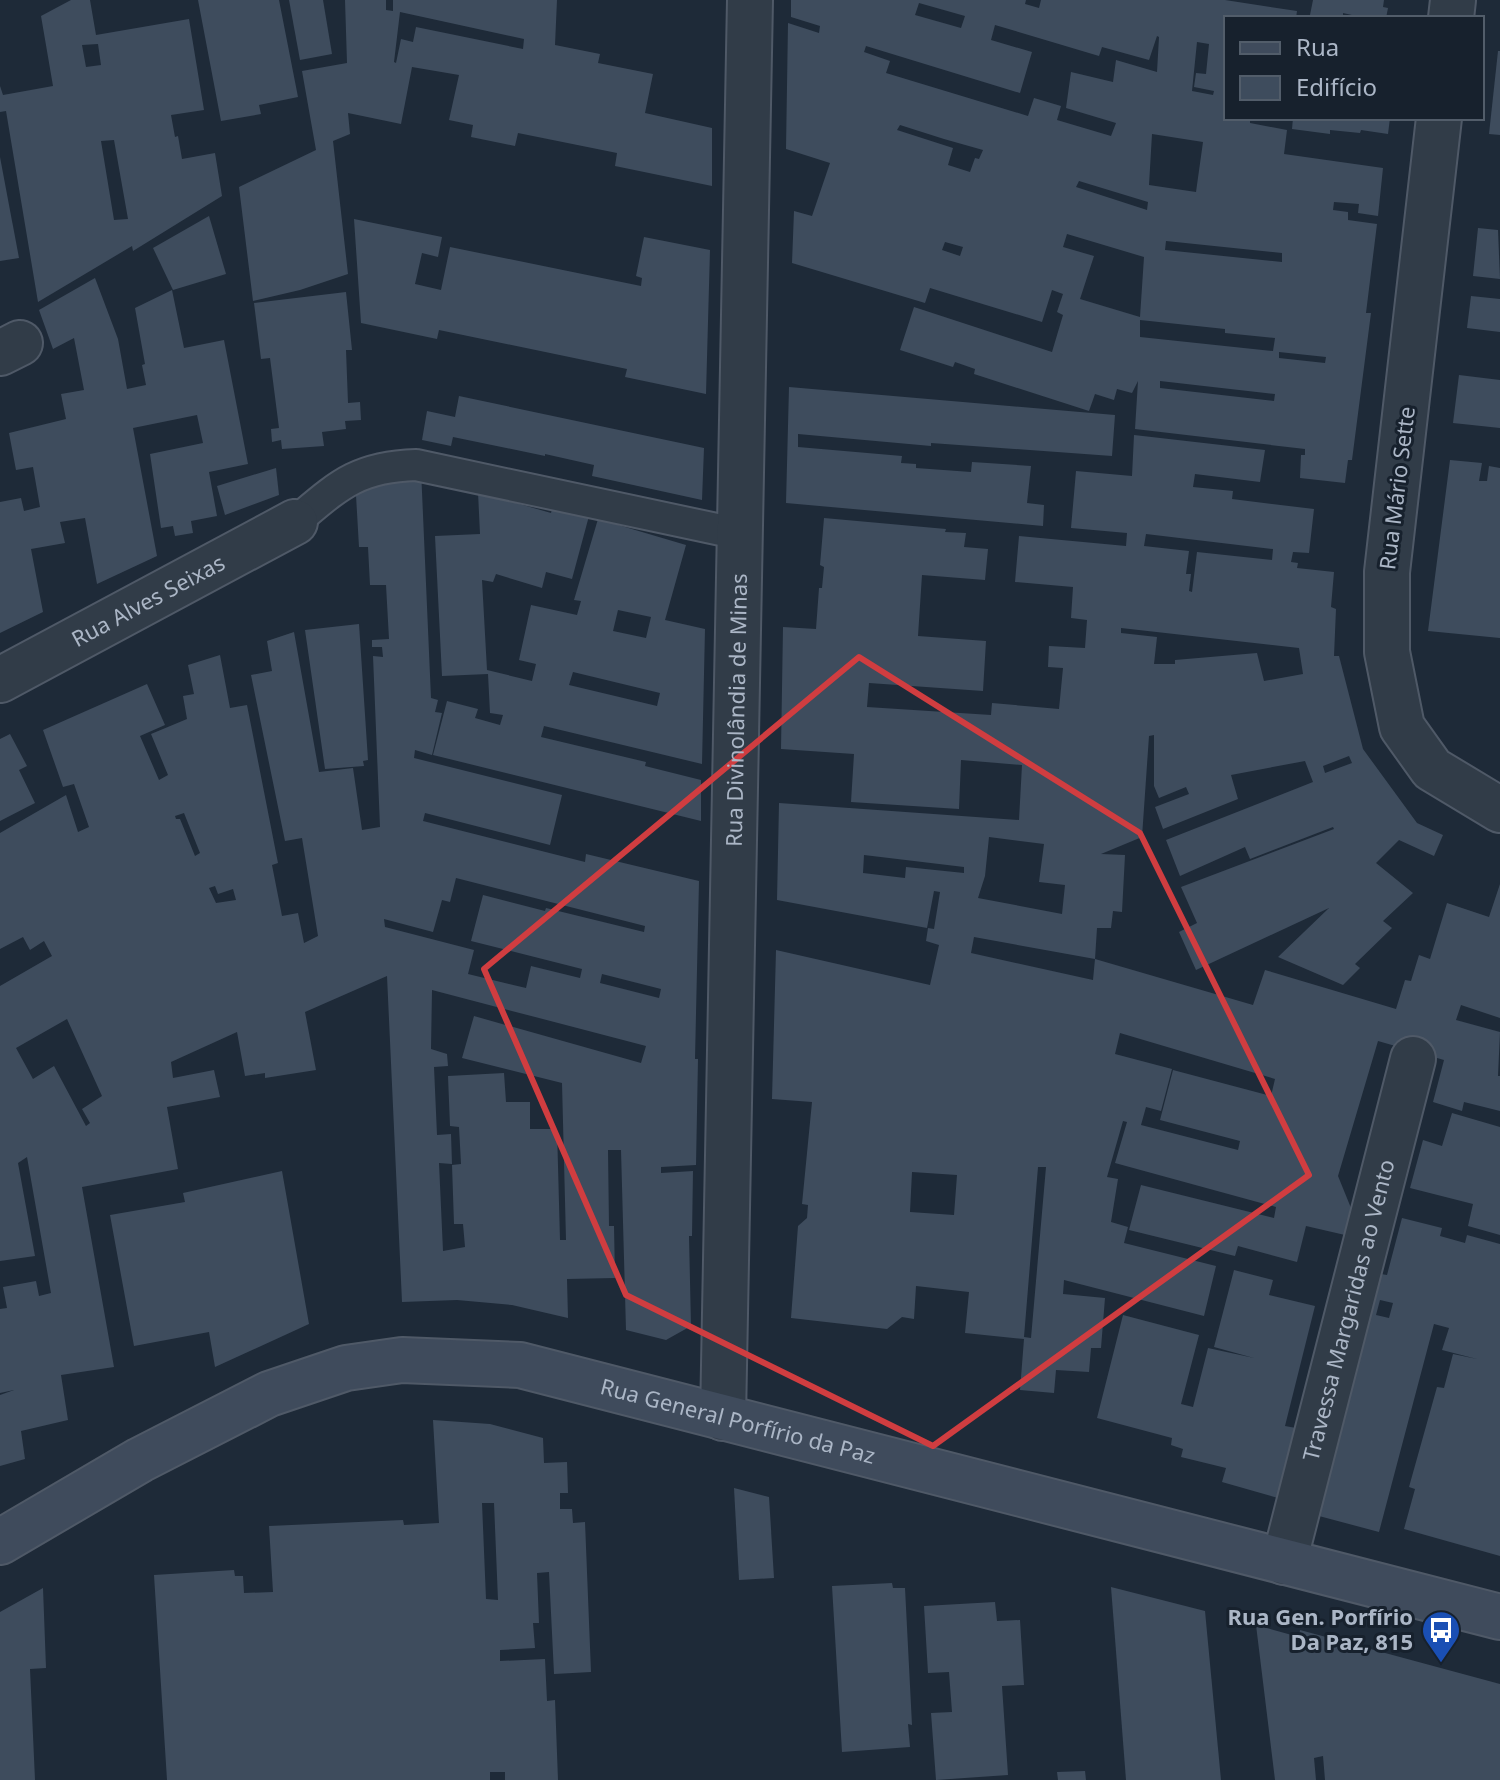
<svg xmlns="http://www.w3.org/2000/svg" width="1500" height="1780" viewBox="0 0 1500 1780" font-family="'Noto Sans',sans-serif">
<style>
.building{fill:#3e4c5d;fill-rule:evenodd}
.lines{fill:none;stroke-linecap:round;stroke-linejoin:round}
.lane-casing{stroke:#4f5967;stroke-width:34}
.street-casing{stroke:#4f5967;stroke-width:48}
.secondary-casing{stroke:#4f5967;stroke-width:48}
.lane{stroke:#313c48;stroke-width:30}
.street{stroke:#313c48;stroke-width:44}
.secondary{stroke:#3f4b5c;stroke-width:44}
.marked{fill:none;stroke:#d03d40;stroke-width:6;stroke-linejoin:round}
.labels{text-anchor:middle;stroke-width:6;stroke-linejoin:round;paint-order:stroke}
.street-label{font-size:22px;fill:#abb6c6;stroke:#17212d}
.poi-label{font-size:22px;font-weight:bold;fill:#abb6c6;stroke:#17212d;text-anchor:end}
</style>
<rect width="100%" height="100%" fill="#1e2a38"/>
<g class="building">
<path d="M71,0h19l6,35 93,-16 15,91 -33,5 4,22 3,-1 4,23 33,-6 7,43 -89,55 -1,-5 -94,56 -32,-191 -6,1v-26l3,9 50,-9 -12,-70zM98,44l3,21 -15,2 -4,-22zM114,140l14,79 -14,1 -13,-79z"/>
<path d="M198,0h81l19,97 -39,8 2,9 -40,7z"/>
<path d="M289,0h34l9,54 -32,6z"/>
<path d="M345,0h41v10l7,1v-11h164l-2,45 45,9 -2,9 55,11 -8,39 67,15v58l-97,-20 2,-13 -99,-20 -3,13 -44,-9 2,-12 -24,-5 10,-45 -47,-8 -11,57 -53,-11 2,21 -17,7 15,133 -48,16 -47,11 -14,-114 77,-37 -14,-79 45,-8zM400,12l124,27 -1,10 -107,-22 -3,15 -12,-3 -5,24 -2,-1z"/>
<path d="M791,0h235l-1,4 14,4 2,-8h184l72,11 -1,7h-70v100h24v5l37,7 -3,24 99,14 -5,48 -20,-3 1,-9 -25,-2 -1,8 15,2v8l29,4 -11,89h5l-19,147h-4l-3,23 -45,-5 1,-23h4v-6l-170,-20 3,-48 -6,12 -15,-4 -3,11 -19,-6 -6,17 -115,-37 1,-5 -20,-7 -2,5 -53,-17 14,-43 138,45 11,-37 -6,-3 6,-18 -11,-4 -10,32 -112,-34 -5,15 -133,-40 2,-52 18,5 18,-53 -44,-14 2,-126 31,10 1,-7 -29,-9zM919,3l46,13 -4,12 -46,-13zM995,25l104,31 3,-9 47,13 8,-24 2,1 -2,35 -41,-12 -3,22 -42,-10 -5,36 50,15 -5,13 -54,-16 4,-14 -27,-8 -6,18 -142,-43 4,-12 -26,-9 2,-6 154,47 12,-41 -41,-12zM1197,42l12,2 -3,30 -10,-1 -2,14 20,4 -1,4 -21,-4zM900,125l44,14 39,11 -4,9 -4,-1 -5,14 -22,-7 5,-17 -56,-18zM1152,134l51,8 -7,50 -47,-7zM1079,181l69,21 -1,8 -71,-23zM1067,234l77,23 -4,60 -60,-18 14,-43 -31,-9zM1166,241l116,12v9l-117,-12zM945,242l18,5 -3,9 -18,-6zM1140,320l85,9v4l50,5 -2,13 -133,-14zM1279,352l47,5 -1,6 -46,-5zM1160,381l115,13 -1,7 -114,-13z"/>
<path d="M1313,0h71l-1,7 5,1 -2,10h-21l-22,-5v5h-7l-26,-3z"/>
<path d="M1498,51h2v84l-11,-1z"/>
<path d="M1293,118h97l-2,16 -27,-4 -1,3 -30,-3v4l-38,-5z"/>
<path d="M0,157l19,101 -19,3z"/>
<path d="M209,216l17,58 -53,16 -20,-42z"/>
<path d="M354,219l88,18 -4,20 -16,-4 -7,31 26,6 9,-43 191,39 1,-8 -6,-2 8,-39 66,13 -4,144 -81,-17 2,-8 -188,-39 -2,9 -76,-16z"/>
<path d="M1478,228l20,2 2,49 -27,-3z"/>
<path d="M95,278l23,61 9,50 19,-4 -4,-20 3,-1 -10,-56 37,-18 12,58 40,-8 24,124 -39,8 8,44 -26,5 2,12 -18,3 -2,-10 -12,2 -11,-74 53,-11 -6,-28 -64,13 24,128 -60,28 -12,-66 -25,4 5,21 -34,6 12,63 -43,21v-131l21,-4 3,13 16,-4 -7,-40 -17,3 -7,-37 57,-14 -5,-25 23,-4 -10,-52 -21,11 -14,-39z"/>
<path d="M346,292l6,58h-6l2,53 12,-1 1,18 -16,1 1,8 -24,3 2,14 -42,3 -1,-9 -9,2 -1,-13 8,-1 -9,-70 -9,1 -7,-56z"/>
<path d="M1471,296l29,3v33l-33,-4z"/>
<path d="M1459,375l41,5v48l-47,-5z"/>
<path d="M789,387l326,28 -3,41 -181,-13v3l-133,-12v13l104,9 -1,7 15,1v4l55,4 1,-10 59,4 -4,37 17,2 -1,21 -257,-23z"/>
<path d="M459,396l245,52 -2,52 -110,-24 2,-11 -49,-11v2l-92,-19 -2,9 -29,-6 5,-29 28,6z"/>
<path d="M1134,435l131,15 -5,32 -65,-8 -2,13 40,4 -1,8 82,10 -5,44 -16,-1 -2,10 7,1 -1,5 37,4 -3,35 5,2 -2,47h5l24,93 54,74 26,12 -9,21 -35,-16 -23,23 37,30 -30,28 9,7 -37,36 5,4 -17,17 -65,-28 51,-49 -133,62 -17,-38 18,-9 -16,-36 153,-58 -1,-2 -83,32 -5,-12 -65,29 -14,-36 147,-58 -8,-21 -74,14 7,24 -75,30 -8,-22 34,-13 -3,-7 -27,11 -5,-12v-51l-5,1 -7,101 -41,17 24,1 -3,57 -9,-1 -2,17h-14l-2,31 -121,-22 -3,16 122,27 2,-21 158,46 12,-35 131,39 9,-29 6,1 8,-26 11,4 17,-56 42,14 11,-33v134l-39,-13 -5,15 44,12 -2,44h2v35l-36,-9 -2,9 -29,-9 11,-42 -66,-19 -40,135 13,32 -6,27 -39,-9 -9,36 -59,-16 -3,10 -106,-26 12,-45 133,33 2,-11 -161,-44 12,-41 -4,-1 -16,56 11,2 -7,43 17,5 -4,16 92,23 -12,50 -140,-36 -1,14 42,4 -4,50h-10l-2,24 -33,-2 -2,23 -34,-3 4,-51 -59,-6 4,-41 -53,-6 -2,33 -12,-2 -15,12 -96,-11 7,-92 9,-8 1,-13 -6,-1 10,-102 -40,-3 4,-149 154,35 9,-40 -13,-4 2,-13 6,1 6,-37 -6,-1 -7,37 -150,-28 2,-97 240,17 3,-55 -61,-5 -2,49 -108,-7 3,-48 -73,-5 2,-122 33,2 3,-41h3l2,-21 -4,-2 4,-47 122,11 -1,3 21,1 -2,14 24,2 -3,31 -63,-5 -4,61 68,5 -3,50 -114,-8 -2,24 124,8 1,-12 67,6 4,-41 -15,-1 1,-21 36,2 2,-28 -16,-2 2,-31 -58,-5 4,-46 107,10 1,-13 -56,-5 5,-57 56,5zM1146,534l127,15 -1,11 -75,-8 -5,40 -3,-1 2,-17h-5l3,-23 -45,-5zM1121,628l178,20 4,26 -39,7 -7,-28 -82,7v4h-21l3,-27 -36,-4zM1349,756l3,7 -27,10 -2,-7zM989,837l55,7 -5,38 26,3 -3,29 -84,-16 7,-22zM864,855l100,12v6l-58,-6 -1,11 -42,-5zM1120,1033l155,46 -4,17 -98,-26 -13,50 80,21 -2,9 -97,-25 5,-18 15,4 11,-42 -57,-15zM1038,1167h8l-15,171 -7,-1zM912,1172l45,3 -3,40 -44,-3z"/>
<path d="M1450,460l32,3 -3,18h8l2,-15 11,2v170l-72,-7z"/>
<path d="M276,468l3,27 -54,20 -8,-29z"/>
<path d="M421,469l10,229 7,2 -3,12 7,1 -10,42 -17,-5 -1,8 148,37 -12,50 -125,-32 -2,8 162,41 1,-8 113,27 -4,178h3l-2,106 -35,2v6l32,-2 -1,65h-3l2,90 -25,14 -40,-10 -5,-180h-13l1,76h5l1,52 -48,1 1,39 -56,-13 -55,-5 -55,2 -15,-326 -82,36 11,58 -51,8v-5l-20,3 -8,-44 -66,30 2,16 41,-8 6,27 -53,10 11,62 -96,18 32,180 -53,8 7,45 -47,11 4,28 -25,7v-71l14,-5 -14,3v-84l7,-1 -4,-21 33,-6 3,15 12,-3 -24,-136 -9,6 17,93 -35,5v-275l52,-30 -8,-15 -14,9 -7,-13 -23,12v-116l66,-38 12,37 11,-5 -15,-43 -11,3 -20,-57 104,-46 18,41 -25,11 19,44 9,-5 -17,-41 36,-15 -4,-23 11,-2 -6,-29 32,-10 10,53 17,-3 31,158 -6,2 10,51 16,-3 6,30 14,-7 -16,-98 -17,3 -34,-166 21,-4 -5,-30 27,-9 25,140 34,-4 9,62 18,-3 -7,-171 10,1 -1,-10h-10v-7l17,-1 -3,-54h-16l-2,-38h-9l-4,-69zM184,813l16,40 -5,3 -15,-37h-4l-1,-3zM456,878l189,48 -1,6 -98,-24 -1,3 -62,-16 -12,46 111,28 -2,9 -49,-12 -5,22 -58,-14 6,-24 -89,-23 -1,-8 49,13 9,-32 8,2zM215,886l3,8 15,-5 3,11 -20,3 -7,-15zM602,974l59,15 -2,9 -59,-15zM432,990l214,56 -5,17 -167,-47 -12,42 100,25 4,157h-6l-3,-111h-27v-27h-24l-2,-29 -56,3 2,50 9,1 2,37 -9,1 2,59h9l2,23 -22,4 -4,-88 13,1 -1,-30 -14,1 -3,-68 14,-1 -1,-12 -16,-5zM67,1019l35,77 -20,13 8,14 -4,3 -32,-60 -21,13 -17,-31z"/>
<path d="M478,492l73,21 2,-7 36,10 -17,63 -26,-7 -4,16 -46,-14 -3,8 -11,-2 5,90 45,11 4,-17 -17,-4 12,-55 46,10 4,-14 -7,-1 24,-81 88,26 -21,75 40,9 -3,135 -158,-38 -3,11 105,25 -1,4 56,14v41l-268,-66 14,-54 31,8 -3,9 25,7 3,-10 -13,-2 -2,-39 -46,2 -7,-140 45,-2zM618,610l33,7 -5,21 -33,-7zM573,672l87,21 -3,13 -88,-21z"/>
<path d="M359,624l9,136 -5,1 1,5 -39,3 -20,-139z"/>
<path d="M10,734l17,32 -8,4 16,33 -35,18v-82z"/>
<path d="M1452,1113l48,14v108l-32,-9 5,-22 -63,-16 13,-48 19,6z"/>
<path d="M282,1171l27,153 -94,43 -6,-35 -75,14 -24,-131 75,-13 -2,-9z"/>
<path d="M1402,1218l40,10 -2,8 25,7 2,-8 33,9v312l-96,-27 11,-40 -6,-2 28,-100 7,1 9,-34 24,5 -35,-9 7,-22 -15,-4 -55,208 -60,-16 62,-242 6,1zM1380,1300l13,3 -4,15 -13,-3z"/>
<path d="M1234,1270l39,10 -4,15 46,11 -30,120 11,2 -18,70 -56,-16 4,-14 -45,-11 2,-8 -12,-4 1,-7 -75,-20 26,-103 76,20 -18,69 12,3 15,-59 46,10 -40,-11z"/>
<path d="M433,1420l57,4 53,14 1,25 23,-1 1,31h-8v16h12l1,14 12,-1 6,150 -37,2 -5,-102 -12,1 2,50h-6l2,25 -35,2v11l45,-2 2,42 8,-1 3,80h-53v-8h-15v8h-323l-13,-205 80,-5 1,6h8l1,17 29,-1 -4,-66 134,-6 1,5 35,-2zM482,1503h12l4,97 -12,-1z"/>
<path d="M734,1488l35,9 5,81 -35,2z"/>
<path d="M892,1583l1,5h12l7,137 -4,-1 2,23 -68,5 -10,-166z"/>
<path d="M1111,1587l94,24 16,169h-95z"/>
<path d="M43,1588l3,80 -16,1 5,111h-35v-168z"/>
<path d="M995,1602l2,19 23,-1 4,65 -22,1 6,89 -72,5 -5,-67 21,-1 -3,-40 -21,1 -4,-67z"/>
<path d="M1256,1625l43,12 1,-7 200,54v96h-175l-2,-24 -9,2 2,22h-41z"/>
<path d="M1085,1771l1,9h-28l-1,-8z"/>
</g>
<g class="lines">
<defs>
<path id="lane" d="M295,522c43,-36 61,-55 121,-57l324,69"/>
<g id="street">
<path d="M1451,18l2,-18"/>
<path d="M1439,118l-52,454v80l15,75 30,42 68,41"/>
<path d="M0,353l20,-10"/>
<path id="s1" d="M0,680l295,-158"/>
<path id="s2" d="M723,1418l27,-1418"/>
<path id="s3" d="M1284,1562l129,-503"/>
</g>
<g id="secondary">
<path id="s4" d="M0,1542l140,-82 129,-66 77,-26 56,-8 118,5 980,252"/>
</g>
</defs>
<use href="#lane" class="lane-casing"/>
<use href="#street" class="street-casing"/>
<use href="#secondary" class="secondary-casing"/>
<use href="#lane" class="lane"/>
<use href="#street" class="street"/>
<use href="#secondary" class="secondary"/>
</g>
<path class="marked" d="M859,657l281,176 169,342 -376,271 -307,-151 -142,-326z"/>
<defs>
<symbol id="bus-pin" viewBox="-11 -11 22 30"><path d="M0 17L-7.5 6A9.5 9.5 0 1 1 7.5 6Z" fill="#1a4fb4" stroke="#17212d"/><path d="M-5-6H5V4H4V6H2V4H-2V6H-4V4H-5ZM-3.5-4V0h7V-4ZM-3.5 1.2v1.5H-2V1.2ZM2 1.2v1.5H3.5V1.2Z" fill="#fff"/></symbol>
</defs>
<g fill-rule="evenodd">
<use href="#bus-pin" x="1419" y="1608" width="44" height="60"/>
</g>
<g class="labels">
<g class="street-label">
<text transform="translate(1397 488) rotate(-83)" y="8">Rua Mário Sette</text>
<text dy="8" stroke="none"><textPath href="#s1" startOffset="168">Rua Alves Seixas</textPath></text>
<text dy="8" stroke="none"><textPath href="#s2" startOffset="708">Rua Divinolândia de Minas</textPath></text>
<text dy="8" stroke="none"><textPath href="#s3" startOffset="260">Travessa Margaridas ao Vento</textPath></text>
<text dy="8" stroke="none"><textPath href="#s4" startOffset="788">Rua General Porfírio da Paz</textPath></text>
</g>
<g class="poi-label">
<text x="1413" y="1625">Rua Gen. Porfírio<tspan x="1413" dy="25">Da Paz, 815</tspan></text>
</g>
</g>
<rect x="1224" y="16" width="260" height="104" fill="#17212d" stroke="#525d6a" stroke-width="2"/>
<rect x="1240" y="42" width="40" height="12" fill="#3f4b5c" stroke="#525d6a" stroke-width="2"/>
<text x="1296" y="56" font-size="24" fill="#abb6c6">Rua</text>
<rect x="1240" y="76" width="40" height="24" fill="#3e4c5d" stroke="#525d6a" stroke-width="2"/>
<text x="1296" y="96" font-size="24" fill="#abb6c6">Edifício</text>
</svg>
